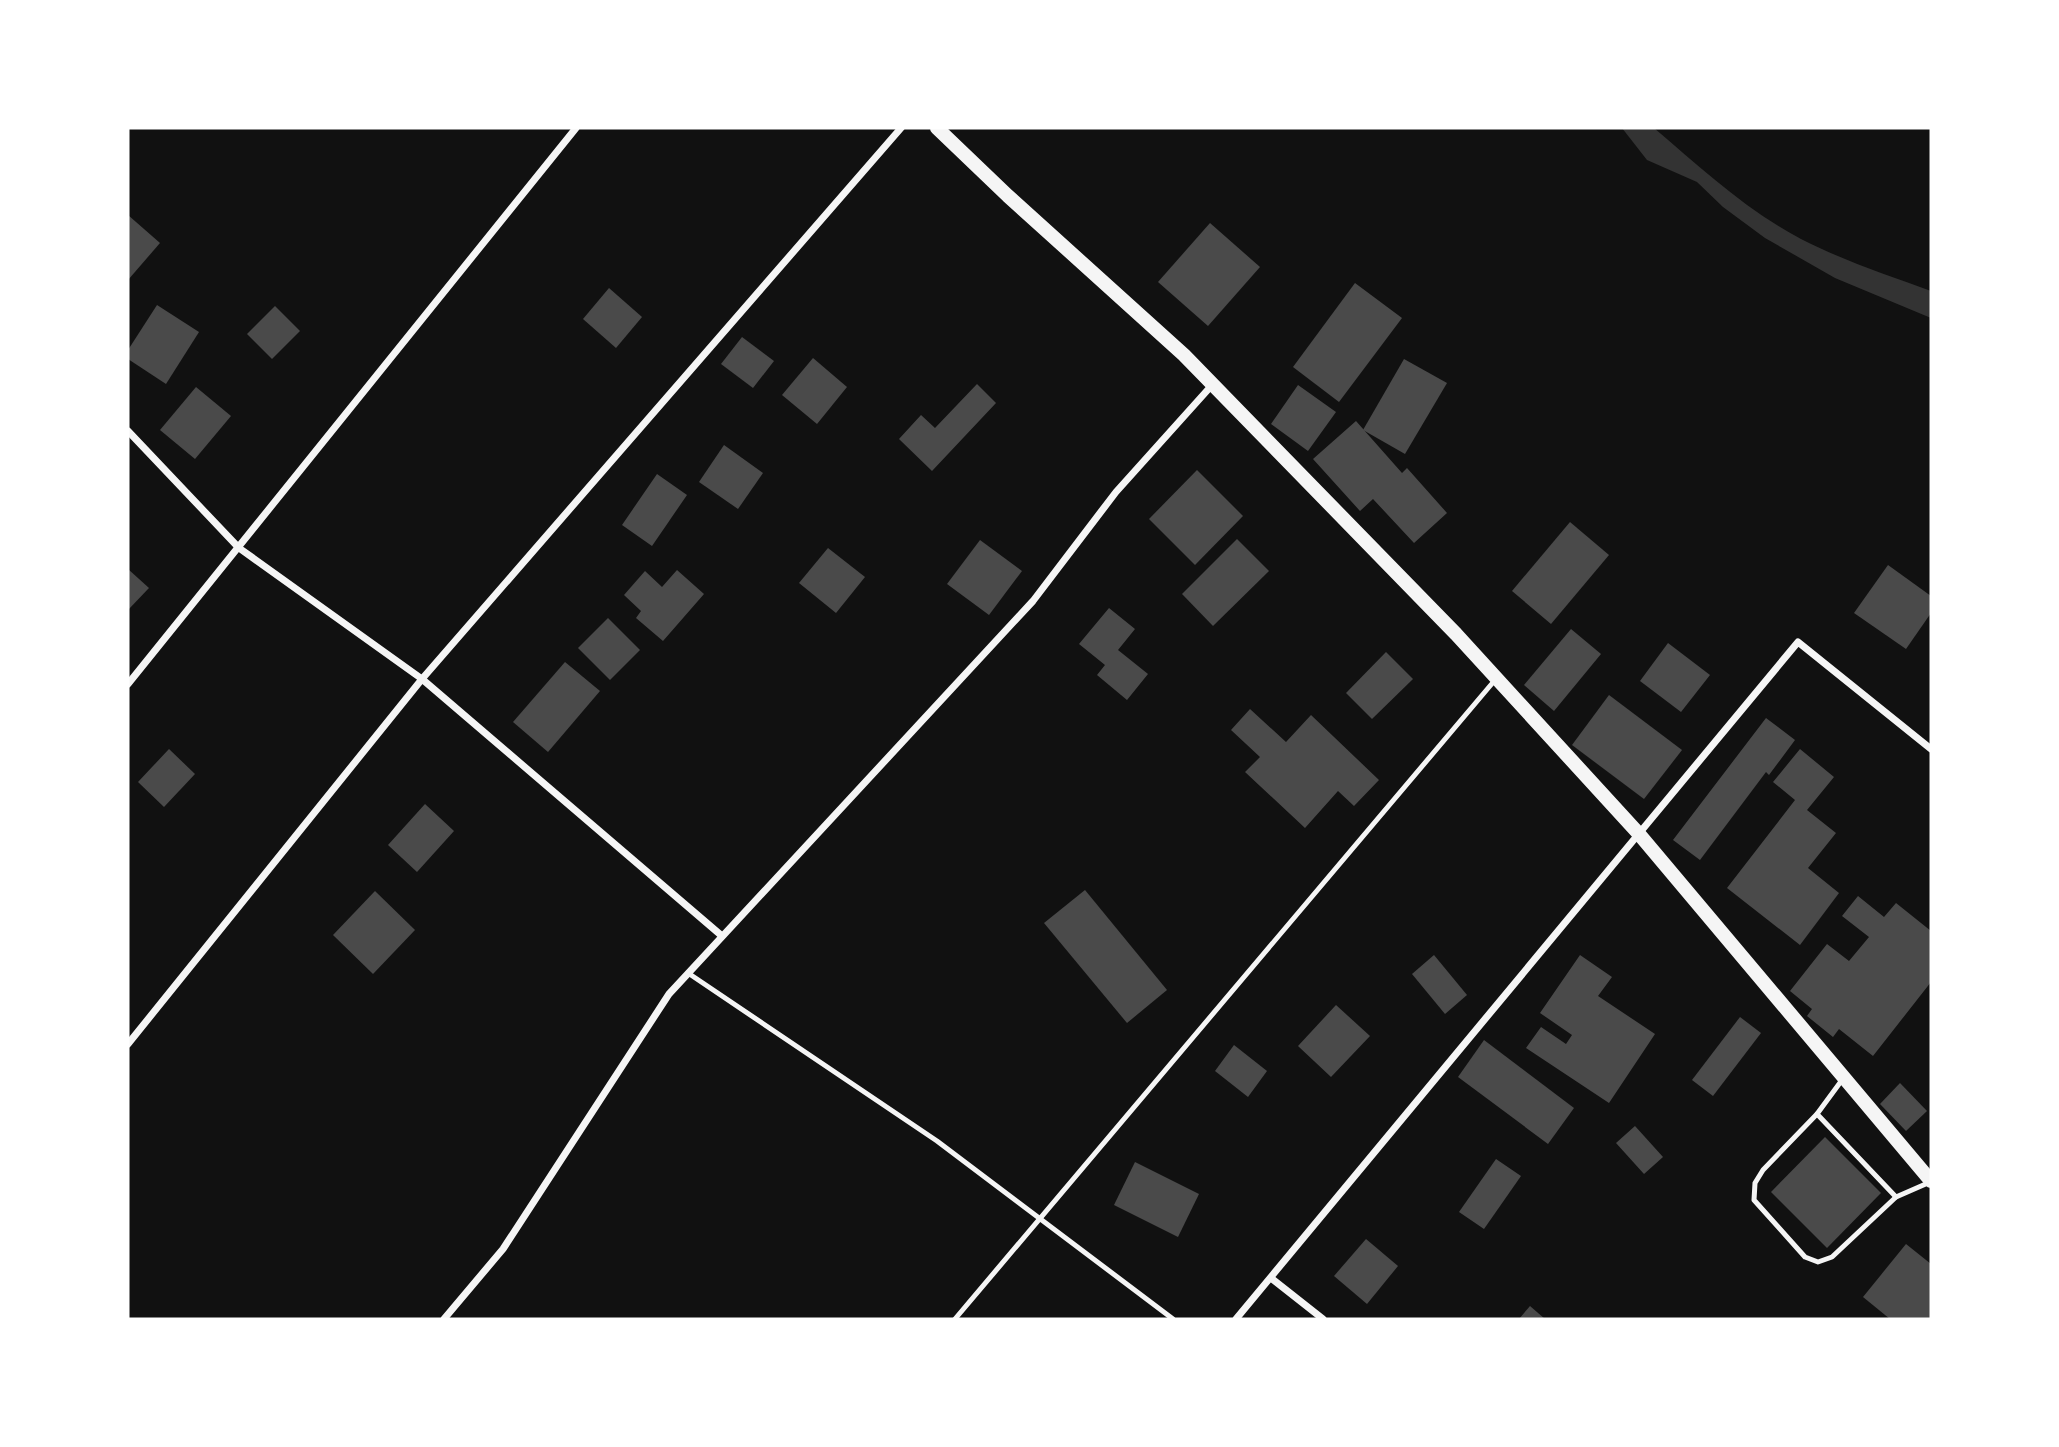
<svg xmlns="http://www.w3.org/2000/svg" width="2059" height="1447" viewBox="0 0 2059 1447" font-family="'Crimson Pro',serif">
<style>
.water{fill:#333}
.building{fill:#4a4a4a}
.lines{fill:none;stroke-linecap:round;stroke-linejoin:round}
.service{stroke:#f5f5f5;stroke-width:5}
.minor{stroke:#f5f5f5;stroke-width:7}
.secondary{stroke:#f5f5f5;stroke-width:14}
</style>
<rect width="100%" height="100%" fill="#111"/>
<path class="water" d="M1622,128h32c47,40 92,82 147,111 41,21 86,36 130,52v27l-96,-40 -70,-40 -42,-31 -26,-25 -50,-22z"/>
<g class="building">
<path d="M128,215l32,28 -32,37z"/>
<path d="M1210,223l50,44 -52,59 -50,-44z"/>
<path d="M1355,283l47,35 -63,84 -46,-35z"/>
<path d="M609,288l33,29 -26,31 -33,-29z"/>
<path d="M157,305l42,27 -33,52 -38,-25v-9z"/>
<path d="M275,306l25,25 -28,28 -25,-25z"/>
<path d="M742,337l32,24 -21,27 -32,-24z"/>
<path d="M813,358l34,29 -30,37 -35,-29z"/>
<path d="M1404,359l43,24 -42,71 -42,-24z"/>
<path d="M977,384l19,19 -64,68 -33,-32 22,-24 14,13z"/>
<path d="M1298,385l38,27 -28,39 -37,-27z"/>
<path d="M196,387l35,29 -36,43 -35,-29z"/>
<path d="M1356,421l46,52 5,-5 40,45 -33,30 -41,-44 -13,12 -47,-52z"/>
<path d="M724,445l39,28 -25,36 -39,-27z"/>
<path d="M1197,470l46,46 -48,49 -46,-46z"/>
<path d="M657,474l30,21 -35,51 -30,-21z"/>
<path d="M1570,522l39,33 -58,69 -39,-33z"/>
<path d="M1237,539l32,32 -56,55 -31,-32z"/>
<path d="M980,540l42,31 -33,44 -42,-31z"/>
<path d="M828,548l37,29 -29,36 -37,-30z"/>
<path d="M1888,565l43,31v17l-25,36 -52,-36z"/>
<path d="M128,569l21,19 -21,22z"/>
<path d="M677,570l27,24 -41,47 -27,-23 5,-7 -17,-16 21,-24 17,16z"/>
<path d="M1109,608l26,21 -17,21 30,24 -21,26 -30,-25 8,-10 -26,-21z"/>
<path d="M608,618l32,32 -30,30 -32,-32z"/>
<path d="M1571,629l30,25 -47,57 -30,-26z"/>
<path d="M1668,643l42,32 -29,37 -41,-31z"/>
<path d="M1386,652l27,27 -41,40 -26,-26z"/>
<path d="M565,662l35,29 -52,61 -35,-30z"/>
<path d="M1609,695l73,55 -38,49 -72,-54z"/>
<path d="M1250,709l36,33 25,-27 68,65 -25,26 -16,-15 -33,37 -60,-56 15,-15 -29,-27z"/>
<path d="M1766,718l29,22 -26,35 -3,-3 -66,88 -27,-20z"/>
<path d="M169,749l26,25 -31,33 -26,-25z"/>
<path d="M1800,749l34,28 -27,33 29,23 -28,35 31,25 -39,52 -73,-57 68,-88 -22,-18z"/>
<path d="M425,804l29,27 -37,41 -29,-27z"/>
<path d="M1085,890l82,100 -40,33 -83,-100z"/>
<path d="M375,891l40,39 -42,44 -40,-39z"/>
<path d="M1858,896l26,21 12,-14 35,28v51l-58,74 -34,-27 -6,8 -26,-21 5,-7 -22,-18 37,-47 22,17 20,-24 -27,-21z"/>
<path d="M1434,955l33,40 -22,19 -33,-40z"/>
<path d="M1580,955l32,22 -14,19 57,38 -46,69 -83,-55 15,-21 25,17 6,-9 -32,-22z"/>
<path d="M1336,1005l34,31 -39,41 -33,-31z"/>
<path d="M1740,1017l21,16 -48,63 -21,-16z"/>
<path d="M1484,1040l90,68 -26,36 -90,-67z"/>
<path d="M1234,1045l33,26 -19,26 -33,-26z"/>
<path d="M1900,1083l27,28 -21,20 -26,-27z"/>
<path d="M1635,1126l28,31 -19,17 -28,-31z"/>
<path d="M1825,1137l56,56 -54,55 -56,-56z"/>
<path d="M1496,1159l25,17 -37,53 -25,-17z"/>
<path d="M1135,1162l64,32 -21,43 -64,-32z"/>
<path d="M1366,1239l32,27 -31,38 -33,-28z"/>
<path d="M1906,1244l25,20v55h-41l-27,-22z"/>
<path d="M1530,1306l15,13h-26z"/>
</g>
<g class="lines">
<g class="service">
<path d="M688,973l249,168 236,178"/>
<path d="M1842,1080l-25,34 79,83 32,-14"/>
<path d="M1817,1114l-54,56 -8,13 -1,17 51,57 13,5 14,-5 64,-60"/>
<path d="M955,1319l540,-639"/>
</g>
<g class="minor">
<path d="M128,431l111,117 183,131 300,257"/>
<path d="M128,684l448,-556"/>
<path d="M128,1044l294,-365 479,-551"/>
<path d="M1271,1278l52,41"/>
<path d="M444,1319l59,-70 166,-255 364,-393 83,-109 97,-108"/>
<path d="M1236,1319l562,-677 133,107"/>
</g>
<path class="secondary" d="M937,128l71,68 176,159 272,279 183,200 292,347"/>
</g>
<rect width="2059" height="1447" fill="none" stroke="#ffffff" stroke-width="259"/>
</svg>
